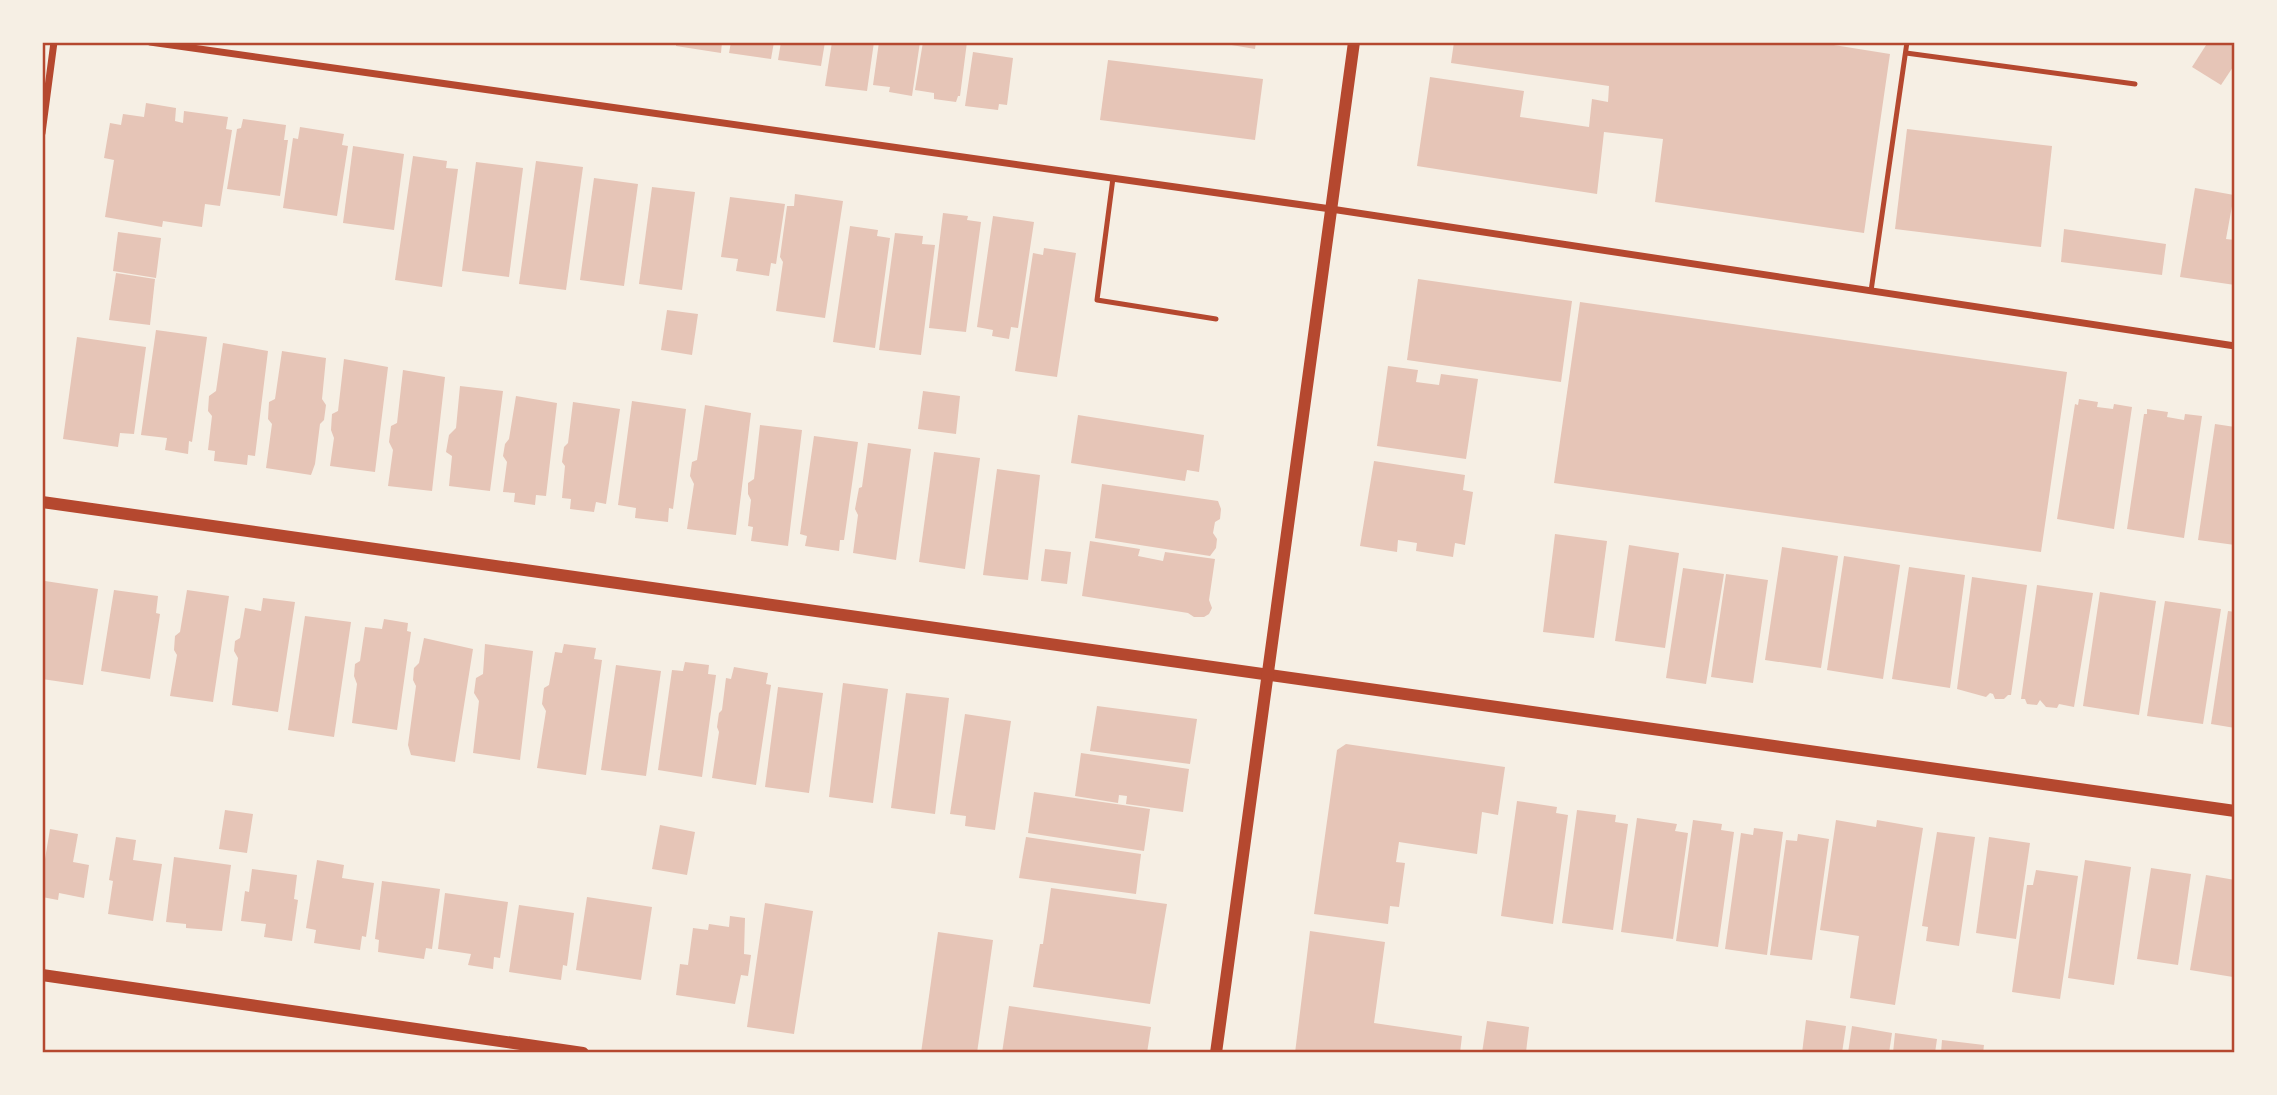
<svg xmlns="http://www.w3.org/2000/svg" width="2277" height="1095" viewBox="0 0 2277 1095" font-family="'Roboto Condensed',sans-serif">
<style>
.building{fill:#e6c5b7}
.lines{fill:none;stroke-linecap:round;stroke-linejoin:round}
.service{stroke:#b5482f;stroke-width:5}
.minor{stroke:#b5482f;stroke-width:7}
.tertiary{stroke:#b5482f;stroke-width:12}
.neatline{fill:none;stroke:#b5482f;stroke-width:2.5}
</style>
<rect width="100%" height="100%" fill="#f6efe4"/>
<g class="building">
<path d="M676,42h46l-1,11 -45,-7z"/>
<path d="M731,42h43l-3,17 -42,-6z"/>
<path d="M781,42h44l-4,24 -43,-6z"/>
<path d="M832,42h42l-7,49 -42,-5z"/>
<path d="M879,42h41l-8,54 -23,-4 1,-5 -17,-2z"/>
<path d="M923,42h44l-7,54h-2l-2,6 -22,-3v-6l-19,-3z"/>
<path d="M1214,42h42l-1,7z"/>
<path d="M1454,42h361l75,12 -26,179 -209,-31 8,-63 -59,-7 -7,62 -180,-28 13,-89 94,14 -4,26 69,10 3,-28 16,3 1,-16 -158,-23z"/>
<path d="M2208,42h27v22l-14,21 -29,-18z"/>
<path d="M973,52l40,6 -6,47 -8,-1 -1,6 -33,-4z"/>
<path d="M1108,60l155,19 -8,61 -155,-20z"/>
<path d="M146,103l30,5 -1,13 8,2 1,-12 44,6 -2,12 6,1 -12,76 -15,-2 -3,23 -39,-6 -1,6 -57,-10 9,-57 -10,-2 6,-35 11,2 2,-11 21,3z"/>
<path d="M243,119l43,6 -2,15h4l-8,56 -53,-7 10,-60 4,-1z"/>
<path d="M300,127l44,7 -2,11 6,1 -11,70 -54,-8 10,-70 5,1z"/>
<path d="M1907,129l145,17 -11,101 -146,-18z"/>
<path d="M353,146l51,8 -10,76 -51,-7z"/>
<path d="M413,156l34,5 -1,7 12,1 -16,118 -47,-7z"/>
<path d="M536,161l47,6 -17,123 -47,-6z"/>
<path d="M476,162l47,6 -14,109 -47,-6z"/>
<path d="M594,178l44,6 -14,102 -44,-6z"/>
<path d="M652,187l43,5 -13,98 -43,-6z"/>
<path d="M2195,188l39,7 -8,44 9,1v45l-55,-8z"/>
<path d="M795,194l48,7 -18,117 -49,-7 7,-49 -3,-5 7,-51h7z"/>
<path d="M730,197l55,7 -9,60 -5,-1 -2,13 -33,-5 2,-12 -17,-2z"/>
<path d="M943,213l25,3 -1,4 14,2 -15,110 -37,-4z"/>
<path d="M993,216l41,6 -16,106 -7,-1 -2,12 -17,-3 1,-6 -16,-3z"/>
<path d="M850,226l28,4 -1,6 13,2 -15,110 -42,-6z"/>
<path d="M2064,229l102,15 -4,31 -101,-13z"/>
<path d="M118,232l43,6 -5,40 -43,-7z"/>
<path d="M895,233l28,3 -1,8 13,1 -14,110 -42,-5z"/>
<path d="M1044,248l32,5 -19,124 -42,-6 18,-118 10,2z"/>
<path d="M116,273l39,6 -5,46 -41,-5z"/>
<path d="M1418,279l154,22 -11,81 -154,-22z"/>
<path d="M1580,302l487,70 -26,180 -487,-69z"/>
<path d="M667,310l31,4 -6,41 -31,-5z"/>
<path d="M156,330l51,7 -15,105 -3,-1 -1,13 -23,-4 2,-12 -26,-3z"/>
<path d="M77,337l69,10 -12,87 -14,-1 -2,14 -55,-8z"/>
<path d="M223,343l45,8 -13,105 -7,-1 -1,10 -33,-4 1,-10 -7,-1 4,-34 -4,-5 1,-15 7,-5z"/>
<path d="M282,351l44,7 -4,41 4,6 -2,15 -4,4 -5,40 -4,11 -45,-7 6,-44 -4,-5 1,-17 6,-3z"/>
<path d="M344,359l44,8 -13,105 -45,-6 4,-28 -3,-8 1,-16 6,-3z"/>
<path d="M1388,366l30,4 -2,12 23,3 2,-11 37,5 -12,80 -89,-13z"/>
<path d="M403,370l42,7 -13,114 -44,-5 5,-36 -4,-8 2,-16 6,-3z"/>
<path d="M460,386l43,5 -13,100 -41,-5 3,-30 -6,-4 3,-17 7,-7z"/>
<path d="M923,391l37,5 -4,38 -38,-5z"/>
<path d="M516,396l41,7 -11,93 -10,-1 -1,10 -21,-3 1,-9 -12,-1 4,-30 -4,-6 2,-12 4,-5z"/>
<path d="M2079,399l19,3 -1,5 16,2 1,-5 18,3 -18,122 -57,-10 18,-115 3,1z"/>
<path d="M632,401l54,8 -13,100 -4,-1 -1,14 -33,-4 1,-10 -18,-3z"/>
<path d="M573,402l47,7 -14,95 -10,-2 -2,10 -24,-3 1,-10 -9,-1 3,-32 -3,-4 2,-15 4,-4z"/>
<path d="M705,405l46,8 -15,122 -49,-6 7,-45 -4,-8 2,-14 5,-2z"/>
<path d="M2147,409l21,3 -1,5 17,3 1,-6 17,2 -18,122 -57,-9 17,-115h3z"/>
<path d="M1078,415l126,20 -5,37 -12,-2 -2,11 -114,-18z"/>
<path d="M2215,424l20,3v118l-37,-5z"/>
<path d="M760,425l42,5 -14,116 -37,-5 2,-14 -5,-1 3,-26 -3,-6v-11l6,-4z"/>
<path d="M814,436l44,6 -14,98h-4l-1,11 -34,-5 2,-10 -7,-2z"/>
<path d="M868,443l43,6 -15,111 -43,-7 5,-38 -3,-6 4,-21 3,-1z"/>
<path d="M934,452l46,6 -15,111 -46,-7z"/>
<path d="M1374,461l91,14 -2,15 10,2 -8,53 -10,-2 -2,14 -37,-6 1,-8 -19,-3 -1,12 -37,-6z"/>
<path d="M997,469l43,6 -12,105 -45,-5z"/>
<path d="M1102,484l116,17 3,8 -1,10 -5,3 -2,11 4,6 -1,9 -6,8 -115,-18z"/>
<path d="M1555,534l52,7 -13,97 -51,-6z"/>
<path d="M1090,541l50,8 -2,7 25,5 2,-9 50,7 -6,41 3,8 -3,6 -5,3h-10l-6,-4 -106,-17z"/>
<path d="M1629,545l50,8 -14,95 -50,-7z"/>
<path d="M1782,547l56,9 -17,112 -56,-8z"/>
<path d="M1045,549l26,3 -4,32 -26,-3z"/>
<path d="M1844,556l56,9 -17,114 -56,-9z"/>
<path d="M1909,567l56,8 -15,113 -58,-9z"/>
<path d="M1683,568l41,6 -18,110 -40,-6z"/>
<path d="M1726,574l42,6 -15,103 -42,-6z"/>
<path d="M1972,577l55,8 -16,110h-3l-4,4h-9l-2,-5 -3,-1 -4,4 -29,-8z"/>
<path d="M45,581l53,8 -15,96 -41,-6v-81z"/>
<path d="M2037,585l56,8 -19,114 -15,-3 -2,4 -11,-1 -6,-7 -3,5 -10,-1 -2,-5h-4z"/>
<path d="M114,590l44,6 -2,17 4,1 -10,65 -49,-8z"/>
<path d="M187,590l42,6 -16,106 -43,-6 7,-41 -3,-5 1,-14 5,-4z"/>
<path d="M2100,592l56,9 -17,114 -56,-9z"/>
<path d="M263,598l32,4 -17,110 -46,-7 6,-47 -4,-7 1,-10 5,-3 5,-30 16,3z"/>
<path d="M2165,601l56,8 -18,115 -56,-8z"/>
<path d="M2228,611l7,1v116l-24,-4z"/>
<path d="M305,616l46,6 -17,115 -46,-7z"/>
<path d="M384,619l24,4 -1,8 4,1 -14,98 -45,-7 5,-39 -3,-8 1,-12 5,-3 5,-34 17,2z"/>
<path d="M424,638l49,11 -18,113 -44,-7 -3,-10 8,-59 -3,-6 1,-12 5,-5z"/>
<path d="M485,644l48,7 -13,109 -47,-7 6,-52 -5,-8 2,-15 7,-4z"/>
<path d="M564,644l32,4 -2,11 8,1 -16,115 -49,-7 9,-57 -4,-7 2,-16 5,-3 6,-33 7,1z"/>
<path d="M685,662l24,3 -1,9 8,1 -14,102 -44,-7 14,-100 11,1z"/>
<path d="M616,665l45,6 -15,105 -45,-6z"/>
<path d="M734,667l34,6 -2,11 5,1 -15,100 -44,-7 7,-46 -2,-5 2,-14 3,-3 4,-32 5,1z"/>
<path d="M843,683l45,6 -15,114 -44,-6z"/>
<path d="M778,687l45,6 -14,100 -44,-6z"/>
<path d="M906,693l43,5 -14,116 -44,-6z"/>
<path d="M1097,706l100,13 -7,45 -100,-13z"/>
<path d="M965,714l46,7 -16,109 -30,-4 1,-10 -16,-2z"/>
<path d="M1346,744l159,23 -7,48 -16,-3 -5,42 -78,-12 -3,20 9,1 -6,44 -9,-1 -2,18 -74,-10 23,-164z"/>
<path d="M1081,753l108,16 -6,43 -57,-8 1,-8 -8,-1 -1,8 -43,-7z"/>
<path d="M1034,792l116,17 -6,42 -116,-18z"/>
<path d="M1517,801l40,6 -1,6 12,2 -15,109 -52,-8z"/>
<path d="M225,810l28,4 -6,39 -28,-4z"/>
<path d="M1577,810l39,5 -1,7 13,2 -15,106 -51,-7z"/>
<path d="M1637,818l40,6 -2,7 13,2 -15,106 -52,-7z"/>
<path d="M1693,820l29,4 -1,6 13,2 -16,115 -42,-6z"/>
<path d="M1836,820l40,7 1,-7 46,8 -28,177 -45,-7 9,-62 -39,-6z"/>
<path d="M660,825l35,7 -8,43 -35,-6z"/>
<path d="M1754,828l29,4 -16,123 -42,-6 16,-116 12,2z"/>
<path d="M50,829l28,5 -5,28 16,3 -5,33 -25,-5 -1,7 -16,-3v-39l3,1z"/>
<path d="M1937,832l38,5 -16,109 -33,-5 2,-14 -6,-1z"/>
<path d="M1798,834l31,5 -17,121 -42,-5 16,-115 11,1z"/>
<path d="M116,837l20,3 -3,20 29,4 -9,57 -45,-7 5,-33 -4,-1z"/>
<path d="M1026,837l115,17 -5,40 -117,-16z"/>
<path d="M1989,837l41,6 -14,96 -40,-6z"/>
<path d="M174,857l57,8 -9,66 -36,-3v-4l-20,-2z"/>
<path d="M317,860l27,5 -2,13 32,5 -8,54 -4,-1 -2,14 -46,-7 2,-13 -10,-2z"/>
<path d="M2085,860l46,7 -17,118 -46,-7z"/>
<path d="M2151,868l40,6 -13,91 -41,-6z"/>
<path d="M252,869l45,6 -3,24 4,1 -6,41 -28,-4 2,-13 -25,-3 4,-30 4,1z"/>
<path d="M2036,870l42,6 -18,123 -48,-7 15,-107h6z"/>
<path d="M2206,875l29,5v82l-2,15 -43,-7z"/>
<path d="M382,881l58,8 -8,60 -6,-1 -2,11 -46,-7 1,-12 -4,-1z"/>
<path d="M1051,888l116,16 -17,100 -117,-17 7,-43h3z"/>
<path d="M445,893l63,9 -8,56 -6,-1 -1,12 -25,-4 3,-11 -33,-5z"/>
<path d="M587,897l65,10 -11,73 -65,-10z"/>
<path d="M765,903l48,8 -19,123 -47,-7z"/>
<path d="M519,905l55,8 -7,53 -4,-1 -2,15 -52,-8z"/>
<path d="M730,916l15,2 -1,36 7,1 -3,21 -7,-1 -6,29 -59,-9 4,-31 8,1 5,-37 15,2 1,-6 20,3z"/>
<path d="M1310,931l75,11 -11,81 88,13 -2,17h-165z"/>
<path d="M938,932l55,8 -16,113h-56z"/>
<path d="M1009,1006l142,21 -4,26h-145z"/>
<path d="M1806,1020l40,6 -4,27h-40z"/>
<path d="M1487,1021l42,6 -3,25 -44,1z"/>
<path d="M1852,1026l40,7 -3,20h-41z"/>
<path d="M1895,1033l42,6 -2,14h-42z"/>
<path d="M1942,1040l42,5 -1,8h-42z"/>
</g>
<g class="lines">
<g class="service">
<path d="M1906,53l229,31"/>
<path d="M1113,178l-16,122 119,19"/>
<path d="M1871,291l36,-249"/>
</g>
<g class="minor">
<path d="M150,42l1181,167 904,137"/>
<path d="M42,133l12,-91"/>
</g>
<g class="tertiary">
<path d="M42,502l2193,309"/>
<path d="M42,975l541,78"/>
<path d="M1216,1053l138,-1011"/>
</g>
</g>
<rect width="2277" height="1095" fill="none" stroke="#f6efe4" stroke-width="88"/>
<rect x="44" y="44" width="2189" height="1007" class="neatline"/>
</svg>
